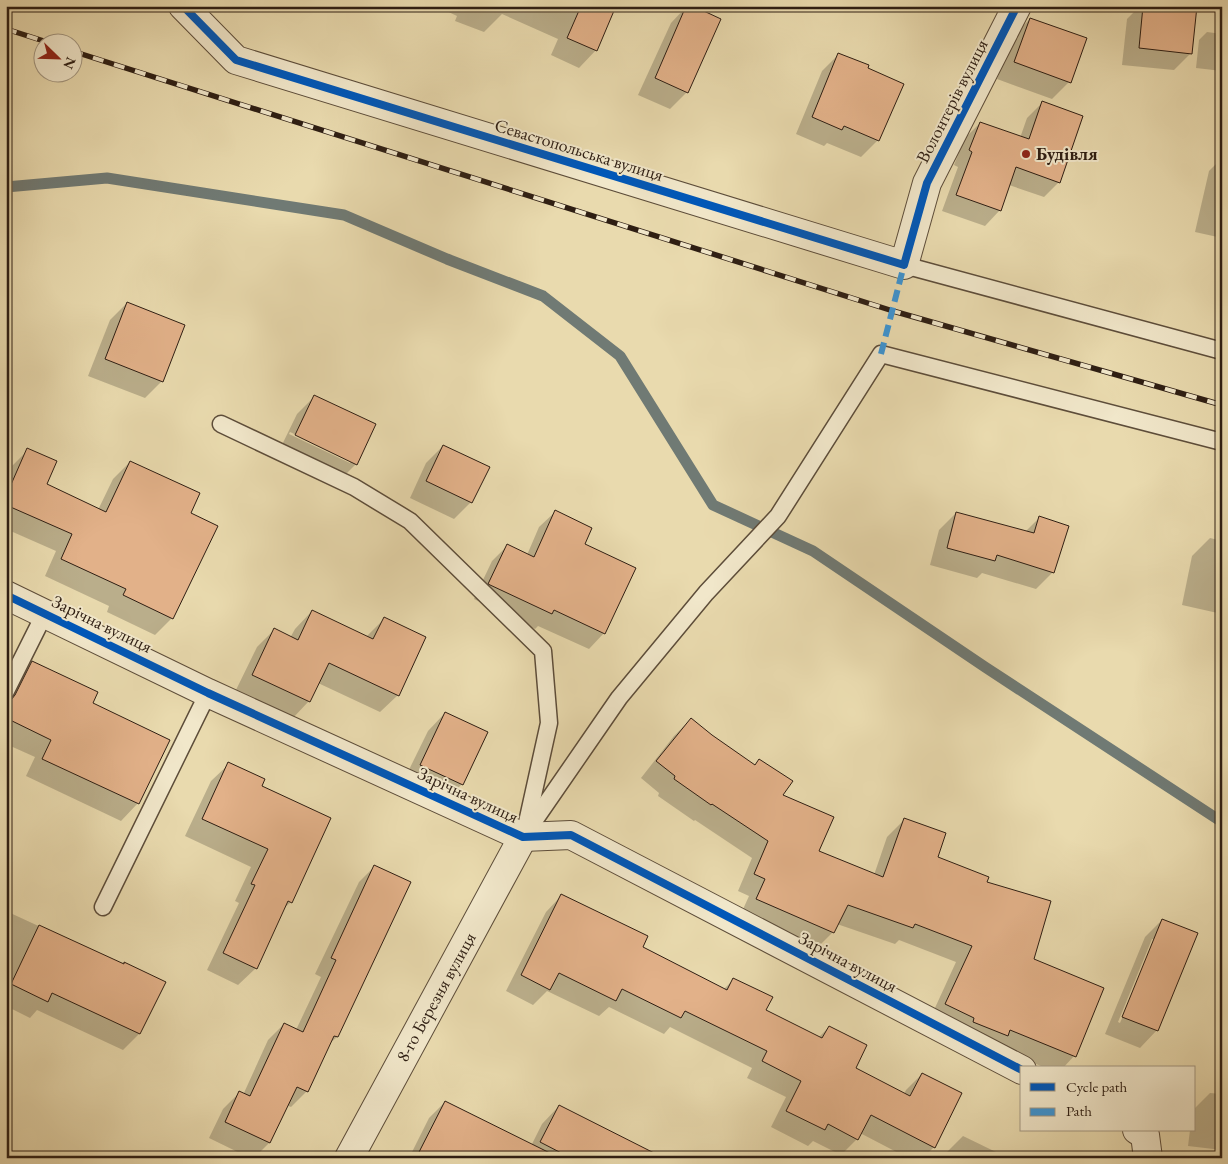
<svg xmlns="http://www.w3.org/2000/svg" width="1228" height="1164" viewBox="0 0 1228 1164" font-family="'EB Garamond',serif">
<style>
.shadow{fill:#0003;fill-rule:evenodd}
.lines{fill:none;stroke-linecap:round;stroke-linejoin:round}
.stream{stroke:#707a74;stroke-width:11}
.building{fill:#e2b189;stroke:#2e1e13}
.lane-casing{stroke:#5d4d3a;stroke-width:19}
.street-casing{stroke:#5d4d3a;stroke-width:30}
.lane{stroke:#f1e7ca;stroke-width:16}
.street{stroke:#f1e7ca;stroke-width:28}
.rail-casing{stroke:#2e1e13;stroke-width:5.5}
.rail{stroke:#f1e7ca;stroke-width:4;stroke-dasharray:11;stroke-linecap:butt}
.quiet{stroke:#3c94d3;stroke-width:6;stroke-dasharray:12 6;stroke-linecap:butt}
.cycleway-casing{stroke:#f1e7ca;stroke-width:11}
.cycleway{stroke:#0057b8;stroke-width:8}
.poi-dot{fill:#8f2418;stroke:#f1e7ca;stroke-width:2}
.labels{text-anchor:middle;stroke-width:4;stroke-linejoin:round;paint-order:stroke}
.street-label{font-size:18px;fill:#2e1e13;stroke:#f1e7ca}
.poi-label{font-size:18px;font-weight:bold;fill:#2e1e13;stroke:#f1e7ca;text-anchor:start}
</style>
<rect width="100%" height="100%" fill="#e9daae"/>
<filter id="stains"><feTurbulence type="fractalNoise" baseFrequency=".004" numOctaves="4"/><feColorMatrix values="0 0 0 0 .2 0 0 0 0 .09 0 0 0 0 .02 0 0 0 .5 -.17"/></filter>
<radialGradient id="worn" r=".72"><stop offset=".6" stop-color="#630" stop-opacity="0"/><stop offset="1" stop-color="#630" stop-opacity=".3"/></radialGradient>
<g class="shadow">
<path d="M436,6h179l-19,44 -17,18 -28,-13 7,-16 -56,-25 -18,18 -29,-11 2,-5z"/>
<path d="M687,6v86l-17,17 -32,-14 33,-72z"/>
<path d="M1140,6h46l5,47 -17,17 -52,-5 5,-46z"/>
<path d="M1030,19l39,63 -17,17 -55,-20 16,-43z"/>
<path d="M1207,32l15,2v37l-26,-3 3,-28z"/>
<path d="M839,54l39,86 -17,17 -34,-14 -3,3 -28,-12 26,-63z"/>
<path d="M1042,103l17,79 -15,15 -35,-12 -9,25 -15,16 -43,-15 16,-44 -4,-2 11,-27 15,-15 40,15 7,-20z"/>
<path d="M1222,158v80l-27,-6 14,-61z"/>
<path d="M127,303l35,78 -17,17 -57,-22 22,-56z"/>
<path d="M314,397l42,67 -17,17 -61,-28 19,-39zM290,432l60,28v3l-61,-29z"/>
<path d="M443,446l28,56 -17,17 -44,-21 16,-35z"/>
<path d="M28,450l17,35 53,25 15,-31 17,-17 59,52 -17,104 -17,17 -48,-23 2,-6 -64,-30 11,-25 -50,-22v-63l4,2z"/>
<path d="M555,512l28,32 21,89 -15,16 -51,-23 -3,3 -61,-30 18,-38 15,-15 20,9 12,-28z"/>
<path d="M956,513l69,19 14,-14 14,54 -17,17 -54,-16 -5,5 -47,-13 9,-35z"/>
<path d="M1210,538l12,3v73l-40,-9 10,-49z"/>
<path d="M312,611l54,26 18,-18 14,76 -18,17 -62,-29 -9,18 -17,18 -57,-27 22,-45 17,-17 16,8 5,-9z"/>
<path d="M6,640l4,2 -3,8 5,3 -6,12z"/>
<path d="M33,662l58,42 47,99 -17,18 -95,-45 9,-19 -29,-13v-46l9,-18z"/>
<path d="M445,713l17,71 -17,17 -42,-19 25,-51z"/>
<path d="M691,719l20,17 43,30 5,-6 59,91 56,24 13,-38 17,-17 32,38 49,25 48,77 41,96 -11,12h-17l-117,-47 27,-59 -57,-22 -4,4 -58,-20 -4,8 -17,17 -76,-33 9,-20 -11,-5 14,-33 -57,-38 -1,1 -36,-25 1,-3 -18,-15 33,-42z"/>
<path d="M229,764l31,22 31,116 -9,8 -26,58 -18,17 -31,-15 32,-67 -4,-2 16,-34 -66,-31 26,-55z"/>
<path d="M375,866l-38,171 -9,8 -21,46 -16,16 -5,-2 -17,38 -15,15h-4l-41,-20 14,-29 16,-16 4,2 25,-55 16,-16 12,6 25,-53 -6,-3 44,-92z"/>
<path d="M561,896l80,52 82,42 11,-11 31,31 53,28 11,-11 25,42 50,25 2,-4 16,-16 12,73 -11,11h-15l-48,-25 -3,6 -16,16 -28,-14 -5,5 -37,-19 15,-30 -39,-19 5,-10 -82,-41 -6,7 -55,-27 -10,9 -52,-25 -14,14 -27,-14 40,-79z"/>
<path d="M6,911l117,54 41,17 -25,52 -16,16 -86,-40 -7,8 -24,-12z"/>
<path d="M1162,920l-5,110 -17,18 -35,-14 40,-97zM1152,939h3l-35,84 -2,-1z"/>
<path d="M1210,1093l12,1v56l-34,-4 2,-16h4v-21z"/>
<path d="M445,1102l57,56h-93l20,-40z"/>
<path d="M559,1106l59,52h-93l17,-34z"/>
<path d="M963,1136l35,17 -2,5h-53l3,-5z"/>
</g>
<g class="lines">
<path class="stream" d="M6,187l101,-9 237,37 103,44 96,37 77,60 93,149 100,46 172,116 237,155"/>
</g>
<g class="building">
<path d="M581,6h35l-19,45 -30,-13z"/>
<path d="M686,6h7l28,13 -33,74 -33,-15z"/>
<path d="M1143,6h54l-5,48 -53,-6z"/>
<path d="M1030,18l57,20 -16,45 -57,-21z"/>
<path d="M838,53l31,12 -1,3 36,16 -25,57 -35,-15 -2,4 -30,-13z"/>
<path d="M1042,101l41,15 -23,67 -44,-16 -15,44 -45,-16 16,-43 -3,-2 11,-28 49,17z"/>
<path d="M127,302l58,23 -22,57 -58,-23z"/>
<path d="M314,395l62,29 -19,41 -62,-30z"/>
<path d="M443,445l47,22 -18,36 -46,-22z"/>
<path d="M27,448l30,13 -10,23 59,28 24,-51 70,32 -9,20 27,13 -45,93 -50,-24 3,-6 -65,-30 11,-25 -66,-29v-9z"/>
<path d="M555,510l37,18 -7,16 51,24 -31,66 -51,-24 -2,4 -64,-30 19,-40 27,13z"/>
<path d="M956,512l78,21 5,-17 30,10 -15,47 -57,-18 -2,6 -48,-13z"/>
<path d="M312,610l61,29 11,-22 42,20 -27,59 -70,-33 -19,39 -58,-27 22,-47 24,12z"/>
<path d="M32,661l66,31 -5,11 77,37 -31,64 -97,-45 9,-19 -45,-22v-17l5,-1 4,-5z"/>
<path d="M445,712l43,20 -25,53 -43,-20z"/>
<path d="M691,718l21,17 43,30 4,-6 34,22 -10,14 51,22 -15,34 64,26 21,-59 42,15 -8,24 51,20 -2,5 64,19 -17,58 70,29 -28,69 -66,-27 -2,6 -35,-14 1,-4 -29,-14 27,-58 -57,-22 -2,4 -65,-23 -14,28 -78,-34 9,-20 -11,-5 14,-33 -56,-37 -1,1 -37,-26 1,-3 -19,-15z"/>
<path d="M228,762l37,17 -3,7 69,32 -39,85 -4,-2 -31,68 -34,-16 32,-68 -4,-1 17,-35 -66,-30z"/>
<path d="M374,865l37,17 -73,155 -4,-1 -26,56 -11,-5 -27,56 -45,-21 14,-31 11,5 34,-73 19,9 33,-72 -5,-2z"/>
<path d="M561,894l87,42 -5,11 84,43 6,-12 40,19 -7,13 56,28 7,-12 38,19 -11,23 54,28 12,-23 40,20 -27,55 -64,-33 -13,25 -30,-16 -3,6 -39,-19 15,-30 -39,-20 5,-10 -82,-40 -4,7 -59,-29 -6,12 -57,-28 -9,17 -29,-15z"/>
<path d="M1162,919l36,14 -40,98 -36,-14z"/>
<path d="M39,925l85,39v-2l42,20 -26,52 -88,-41 -4,9 -37,-18z"/>
<path d="M445,1101l115,57h-144z"/>
<path d="M559,1105l105,53h-93l-31,-16z"/>
</g>
<g class="lines">
<defs>
<g id="lane">
<path d="M904,265l318,86"/>
<path d="M221,424l133,63 56,34 133,130 6,72 -23,104"/>
<path d="M6,691l39,-78"/>
<path d="M523,837l96,-139 87,-105 72,-77 103,-162 341,88"/>
<path d="M103,907l105,-214"/>
</g>
<g id="street">
<path d="M183,6l53,54 668,205 23,-82 90,-177"/>
<path d="M6,595l202,98 315,144 48,-2 451,235"/>
<path d="M1137,1130l8,5 3,23"/>
<path d="M349,1158l174,-321"/>
</g>
</defs>
<use href="#lane" class="lane-casing"/>
<use href="#street" class="street-casing"/>
<use href="#lane" class="lane"/>
<use href="#street" class="street"/>
<defs>
<g id="rail">
<path d="M6,29l41,13"/>
<path d="M72,51l821,260 329,94"/>
</g>
</defs>
<use href="#rail" class="rail-casing"/>
<use href="#rail" class="rail"/>
<path class="quiet" d="M881,354l23,-89"/>
<defs>
<g id="cycleway">
<path d="M183,6l53,54 668,205 23,-82 90,-177"/>
<path d="M6,595l202,98 315,144 48,-2 451,235"/>
</g>
</defs>
<use href="#cycleway" class="cycleway-casing"/>
<use href="#cycleway" class="cycleway"/>
</g>
<circle class="poi-dot" cx="1026" cy="154" r="5"/>
<g class="labels">
<g class="street-label">
<text transform="translate(952 101) rotate(-63)" y="6">Волонтерів вулиця</text>
<text transform="translate(579 150) rotate(17)" y="6">Севастопольська вулиця</text>
<text transform="translate(102 624) rotate(26)" y="6">Зарічна вулиця</text>
<text transform="translate(468 795) rotate(25)" y="6">Зарічна вулиця</text>
<text transform="translate(848 962) rotate(28)" y="6">Зарічна вулиця</text>
<text transform="translate(436 997) rotate(-61)" y="6">8-го Березня вулиця</text>
</g>
<g class="poi-label">
<text x="1036" y="160">Будівля</text>
</g>
</g>
<rect width="1228" height="1164" fill="none" stroke="#e9daae" stroke-width="25"/>
<rect x="8" y="8" width="1213" height="1149" fill="none" stroke="#2e1e13" stroke-width="2.5"/>
<rect x="12" y="12" width="1203" height="1139" fill="none" stroke="#2e1e13"/>
<rect x="1020" y="1066" width="175" height="65" fill="#f1e7ca" stroke="#a39781"/>
<rect x="1030" y="1083" width="25" height="8" fill="#0057b8" stroke="#a39781"/>
<text x="1066" y="1092" font-size="15" fill="#2e1e13">Cycle path</text>
<rect x="1030" y="1108" width="25" height="8" fill="#3c94d3" stroke="#a39781"/>
<text x="1066" y="1116" font-size="15" fill="#2e1e13">Path</text>
<g transform="translate(58 58) rotate(113)"><circle r="24" fill="#f1e7ca" stroke="#a39781"/>
<path d="M0-4L9 19L0 12L-9 19Z" fill="#8f2418"/>
<text y="-8" font-size="14" font-weight="bold" text-anchor="middle" fill="#2e1e13">N</text>
</g>
<rect width="100%" height="100%" filter="url(#stains)"/>
<rect width="100%" height="100%" fill="url(#worn)"/>
</svg>
